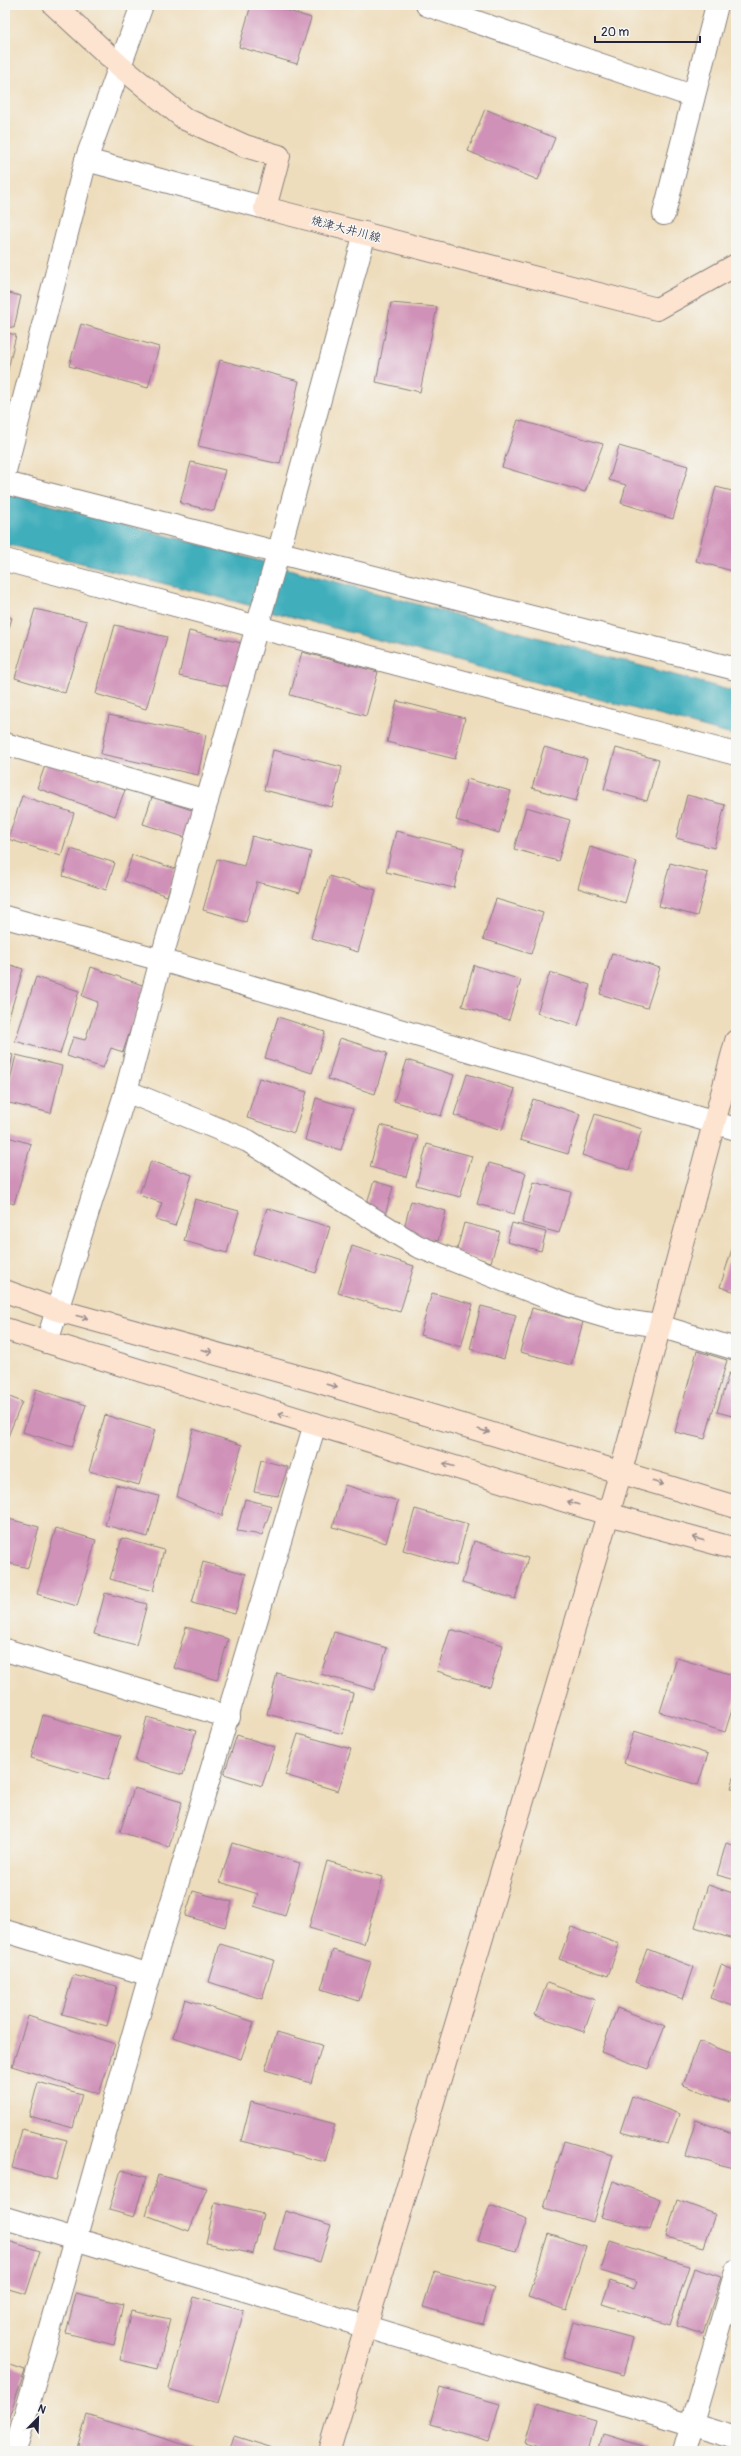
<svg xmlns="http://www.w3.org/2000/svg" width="741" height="2456" viewBox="0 0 741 2456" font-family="Pangolin,'Klee One',sans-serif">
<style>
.water{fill:#3faebb;stroke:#30687b}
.building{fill:#d091b8}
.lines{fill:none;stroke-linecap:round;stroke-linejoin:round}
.street-casing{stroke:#88807c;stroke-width:24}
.secondary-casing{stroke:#88807c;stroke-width:24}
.street{stroke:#fff;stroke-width:22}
.secondary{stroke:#fde4d0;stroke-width:22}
.oneway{stroke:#9a8d8d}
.labels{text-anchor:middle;stroke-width:3;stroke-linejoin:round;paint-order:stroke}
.street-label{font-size:12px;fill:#22223b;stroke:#f6f6f2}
</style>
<rect width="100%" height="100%" fill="#f6f6f2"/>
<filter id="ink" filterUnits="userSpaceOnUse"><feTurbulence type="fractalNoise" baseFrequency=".025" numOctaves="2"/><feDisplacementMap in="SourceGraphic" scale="8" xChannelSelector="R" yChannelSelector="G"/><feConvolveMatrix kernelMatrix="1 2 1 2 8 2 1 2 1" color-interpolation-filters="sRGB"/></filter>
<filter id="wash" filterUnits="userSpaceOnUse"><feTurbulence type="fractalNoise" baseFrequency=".012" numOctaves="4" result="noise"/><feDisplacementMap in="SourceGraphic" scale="16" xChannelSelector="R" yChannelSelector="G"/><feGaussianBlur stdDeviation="0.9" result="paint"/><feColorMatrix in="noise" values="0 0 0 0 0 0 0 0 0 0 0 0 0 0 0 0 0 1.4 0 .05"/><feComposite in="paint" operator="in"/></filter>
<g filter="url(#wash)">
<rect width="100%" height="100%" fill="#eeddbc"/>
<path class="water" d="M5,493l186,49 545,150v44l-518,-139 -213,-53z"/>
<g id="blocks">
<g class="building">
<path d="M251,5h19l41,13 -14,46 -58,-17z"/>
<path d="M485,109l70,29 -17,42 -70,-29z"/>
<path d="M5,292l16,4 -7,32 -9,-2z"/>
<path d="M391,303l46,4 -17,85 -44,-10z"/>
<path d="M81,324l78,23 -11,41 -79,-22z"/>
<path d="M5,332l11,3 -10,43h-1z"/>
<path d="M220,360l79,21 -19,83 -82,-18z"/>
<path d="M518,420l85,24 -18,48 -83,-25z"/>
<path d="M619,446l69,20 -15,53 -52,-16 5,-18 -17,-5z"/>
<path d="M191,462l34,8 -11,41 -34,-8z"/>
<path d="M716,487l20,5v80l-40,-11z"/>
<path d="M35,609l52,12 -22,72 -50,-15z"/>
<path d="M5,616l7,2 -7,23z"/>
<path d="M115,625l52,12 -21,72 -50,-15z"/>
<path d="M189,631l52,12 -10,44 -52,-11z"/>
<path d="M302,652l76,20 -12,44 -76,-21z"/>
<path d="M397,701l68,17 -10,41 -68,-17z"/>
<path d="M109,715l97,20 -8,40 -97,-21z"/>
<path d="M544,747l43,12 -11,42 -44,-13z"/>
<path d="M616,748l43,12 -12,41 -43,-12z"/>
<path d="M273,750l69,17 -10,40 -68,-17z"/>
<path d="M46,763l79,27 -10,26 -78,-28z"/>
<path d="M467,779l44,12 -12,42 -43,-13z"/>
<path d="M687,795l38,10 -11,43 -38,-10z"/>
<path d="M22,796l52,17 -13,43 -53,-17z"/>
<path d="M152,797l43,14 -8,27 -44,-14z"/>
<path d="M526,807l44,13 -12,41 -44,-12z"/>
<path d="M396,831l68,17 -10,40 -68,-16z"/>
<path d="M252,836l59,16 -11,41 -43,-11 -11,40 -43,-12 14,-51 27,7z"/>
<path d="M590,847l47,15 -12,41 -47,-15z"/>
<path d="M71,849l44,14 -9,27 -43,-14z"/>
<path d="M132,855l44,14 -9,27 -43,-15z"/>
<path d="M670,863l38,10 -11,43 -38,-10z"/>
<path d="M329,876l47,14 -18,62 -47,-14z"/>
<path d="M496,899l47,14 -12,41 -48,-15z"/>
<path d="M612,953l48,15 -13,40 -47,-14z"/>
<path d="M5,963l18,6 -16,55 -2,-1z"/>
<path d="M474,965l47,15 -12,40 -47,-14z"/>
<path d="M91,967l54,19 -22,66 -12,-4 -8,20 -36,-12 6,-19 12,3 13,-38 -16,-6z"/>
<path d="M550,972l40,13 -12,41 -41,-13z"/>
<path d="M36,977l43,14 -19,63 -45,-13z"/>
<path d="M278,1017l47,15 -13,41 -47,-15z"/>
<path d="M340,1038l47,15 -12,41 -47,-15z"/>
<path d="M5,1053l8,2 -7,29h-1z"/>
<path d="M16,1055l46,11 -11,47 -46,-11z"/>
<path d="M407,1060l47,15 -13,41 -47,-15z"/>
<path d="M467,1074l48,15 -13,41 -48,-15z"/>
<path d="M259,1078l48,14 -13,41 -47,-15z"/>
<path d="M316,1098l37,11 -12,41 -36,-10z"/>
<path d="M533,1099l47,15 -12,40 -48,-14z"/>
<path d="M595,1114l47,15 -13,41 -47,-15z"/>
<path d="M381,1125l37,11 -12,41 -36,-10z"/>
<path d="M5,1136l26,8 -17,60 -9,-3z"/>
<path d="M427,1144l45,12 -12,41 -44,-12z"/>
<path d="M151,1161l41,14 -17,51 -19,-6 6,-17 -23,-8z"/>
<path d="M489,1163l37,10 -12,41 -37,-10z"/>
<path d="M374,1181l19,6 -8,28 -20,-6z"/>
<path d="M534,1182l37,10 -12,41 -37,-10z"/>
<path d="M195,1199l44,12 -12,42 -43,-12z"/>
<path d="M411,1201l35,10 -8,30 -35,-9z"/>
<path d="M267,1208l63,19 -14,46 -63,-19z"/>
<path d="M464,1223l36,9 -9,30 -35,-9z"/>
<path d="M512,1223l34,9 -5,19 -34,-9z"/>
<path d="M352,1246l62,20 -14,46 -62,-19z"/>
<path d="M732,1249l4,2v41l-16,-5z"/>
<path d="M432,1293l41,11 -12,43 -41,-12z"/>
<path d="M481,1306l35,9 -12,44 -34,-10z"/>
<path d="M532,1308l51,14 -12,43 -51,-13z"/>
<path d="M697,1351l30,9 -22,79 -30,-7z"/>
<path d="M729,1373l7,2v42l-19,-5z"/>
<path d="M36,1389l50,16 -14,42 -49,-15z"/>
<path d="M5,1395l17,7 -15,37h-2z"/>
<path d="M105,1415l50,15 -16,55 -50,-14z"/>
<path d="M193,1429l49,16 -20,71 -45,-19z"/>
<path d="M261,1460l27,7 -10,29 -24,-4z"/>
<path d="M116,1485l43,11 -11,41 -43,-12z"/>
<path d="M345,1485l53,16 -12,42 -53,-16z"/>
<path d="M245,1499l27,7 -10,29 -25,-4z"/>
<path d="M415,1509l53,15 -12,42 -53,-16z"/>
<path d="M5,1518l34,9 -11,41 -23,-6z"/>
<path d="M56,1528l40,12 -19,66 -40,-12z"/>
<path d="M122,1538l42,12 -11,41 -43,-12z"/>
<path d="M474,1541l54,17 -13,41 -53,-16z"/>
<path d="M203,1562l43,12 -11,40 -43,-11z"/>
<path d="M105,1593l42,11 -11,41 -42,-11z"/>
<path d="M186,1627l42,12 -11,41 -43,-12z"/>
<path d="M450,1629l53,16 -13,42 -53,-16z"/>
<path d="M334,1632l53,16 -13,42 -53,-16z"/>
<path d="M677,1658l59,18v21l-11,35 -65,-20z"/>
<path d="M277,1673l76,20 -10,41 -76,-20z"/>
<path d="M43,1715l77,22 -12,43 -77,-22z"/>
<path d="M147,1717l49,14 -13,44 -48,-14z"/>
<path d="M634,1731l74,23 -10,31 -74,-22z"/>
<path d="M298,1734l53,15 -13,42 -53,-16z"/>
<path d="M237,1735l38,12 -13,39 -38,-12z"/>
<path d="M736,1771v18l-5,-1z"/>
<path d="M134,1788l48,14 -13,45 -49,-15z"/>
<path d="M232,1843l68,20 -15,53 -31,-10 4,-12 -38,-12z"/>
<path d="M726,1843l10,3v34l-19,-5z"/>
<path d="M327,1861l56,16 -19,67 -55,-16z"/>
<path d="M708,1885l28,9v46l-41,-13z"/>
<path d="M193,1891l39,11 -7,25 -40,-11z"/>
<path d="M571,1927l48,17 -11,32 -49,-17z"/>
<path d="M220,1944l54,16 -12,39 -53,-17z"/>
<path d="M647,1949l47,18 -11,32 -48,-17z"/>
<path d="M333,1950l38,12 -12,39 -38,-12z"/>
<path d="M721,1965l15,6v36l-26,-9z"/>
<path d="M73,1975l44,11 -10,40 -45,-12z"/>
<path d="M547,1983l48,17 -11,32 -49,-17z"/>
<path d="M185,1999l69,23 -13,37 -68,-22z"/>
<path d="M617,2008l48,18 -17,43 -47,-17z"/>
<path d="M28,2016l87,28 -16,50 -87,-28z"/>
<path d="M277,2032l45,13 -11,38 -46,-13z"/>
<path d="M699,2041l37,14v33l-6,14 -47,-17z"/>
<path d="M38,2082l44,12 -9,34 -44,-12z"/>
<path d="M632,2096l47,18 -11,30 -48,-12z"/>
<path d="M251,2102l84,22 -10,38 -84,-21z"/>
<path d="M696,2120l40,15v25l-3,8 -48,-12z"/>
<path d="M22,2129l45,11 -11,40 -44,-12z"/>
<path d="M564,2141l49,14 -20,67 -49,-14z"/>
<path d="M121,2170l25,7 -12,40 -25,-7z"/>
<path d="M158,2175l49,13 -18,43 -43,-16z"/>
<path d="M613,2181l47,18 -10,30 -49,-12z"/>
<path d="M677,2200l38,14 -11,33 -38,-10z"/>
<path d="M215,2202l48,12 -10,40 -47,-11z"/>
<path d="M490,2205l37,14 -11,32 -38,-10z"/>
<path d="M285,2211l46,14 -11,37 -46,-13z"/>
<path d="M548,2234l38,12 -20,64 -38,-13z"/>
<path d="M5,2240l35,11 -14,43 -21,-6z"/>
<path d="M610,2241l79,25 -19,59 -68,-21 8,-23 24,8 3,-7 -36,-11z"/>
<path d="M694,2268l27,9 -18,57 -27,-8z"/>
<path d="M434,2271l60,16 -11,37 -60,-17z"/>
<path d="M76,2293l47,11 -9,41 -48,-12z"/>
<path d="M193,2297l51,14 -26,92 -50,-14z"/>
<path d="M131,2311l39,8 -12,50 -38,-9z"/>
<path d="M573,2322l60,16 -10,37 -60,-17z"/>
<path d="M5,2363l20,7 -19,56h-1z"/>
<path d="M440,2387l60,17 -11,37 -59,-17z"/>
<path d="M537,2404l59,17 -8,30h-28l-34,-9z"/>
<path d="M87,2415l118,36h-129z"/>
<path d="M603,2434l43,13 -1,4h-47z"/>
<path d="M234,2436l42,13 -1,2h-46z"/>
</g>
</g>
</g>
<g filter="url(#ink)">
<use href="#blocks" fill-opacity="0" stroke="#88807c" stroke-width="1"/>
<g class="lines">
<defs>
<g id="street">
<path d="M427,5l265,91"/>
<path d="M86,160l179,48"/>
<path d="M664,214l53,-209"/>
<path d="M5,471l81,-311 56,-155"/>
<path d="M5,483l731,186"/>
<path d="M5,560l731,194"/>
<path d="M5,744l202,57"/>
<path d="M5,917l156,43 575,169"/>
<path d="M126,1091l122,50 169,105 149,59 47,14 46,7 77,23"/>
<path d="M47,1342l79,-251 35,-131 117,-406 87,-321"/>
<path d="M5,1650l224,67"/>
<path d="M5,1931l145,44"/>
<path d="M5,2218l731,220"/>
<path d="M15,2451l135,-476 165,-551"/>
<path d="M684,2451l52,-180"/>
</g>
<g id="secondary">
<path d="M54,5l67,62 64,52 60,27 34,10 -14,52 392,101 79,-44"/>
<path d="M5,1291l52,19 262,72 417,125"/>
<path d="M5,1329l603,185 128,35"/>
<path d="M329,2451l292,-980 115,-430"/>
</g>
</defs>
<use href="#street" class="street-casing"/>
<use href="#secondary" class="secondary-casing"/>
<use href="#street" class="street"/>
<use href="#secondary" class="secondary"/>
</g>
<defs><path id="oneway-shaft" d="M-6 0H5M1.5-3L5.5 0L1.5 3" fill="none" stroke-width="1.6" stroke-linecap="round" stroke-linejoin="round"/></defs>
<g class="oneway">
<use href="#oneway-shaft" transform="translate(82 1317) rotate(15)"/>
<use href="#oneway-shaft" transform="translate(207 1351) rotate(15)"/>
<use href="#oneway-shaft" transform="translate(332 1386) rotate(16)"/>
<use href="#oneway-shaft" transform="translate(284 1415) rotate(-163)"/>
<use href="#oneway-shaft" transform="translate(484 1431) rotate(16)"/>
<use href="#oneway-shaft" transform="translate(449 1465) rotate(-163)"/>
<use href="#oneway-shaft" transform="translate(658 1483) rotate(17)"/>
<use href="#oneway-shaft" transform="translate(573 1503) rotate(-163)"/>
<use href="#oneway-shaft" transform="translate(698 1539) rotate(-165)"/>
</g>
</g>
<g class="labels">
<g class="street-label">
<text transform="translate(346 229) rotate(15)" y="4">焼津大井川線</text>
</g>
</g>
<rect width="741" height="2456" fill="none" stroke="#f6f6f2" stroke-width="20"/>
<g transform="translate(38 2418) rotate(23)" stroke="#f6f6f2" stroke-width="3" paint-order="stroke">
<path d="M0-3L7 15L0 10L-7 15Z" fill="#22223b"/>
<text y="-6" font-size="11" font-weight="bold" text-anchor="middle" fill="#22223b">N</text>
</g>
<path d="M595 36v6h105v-6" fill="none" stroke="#22223b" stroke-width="2"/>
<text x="601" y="36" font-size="12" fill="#22223b" stroke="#f6f6f2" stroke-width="3" paint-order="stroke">20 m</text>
</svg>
